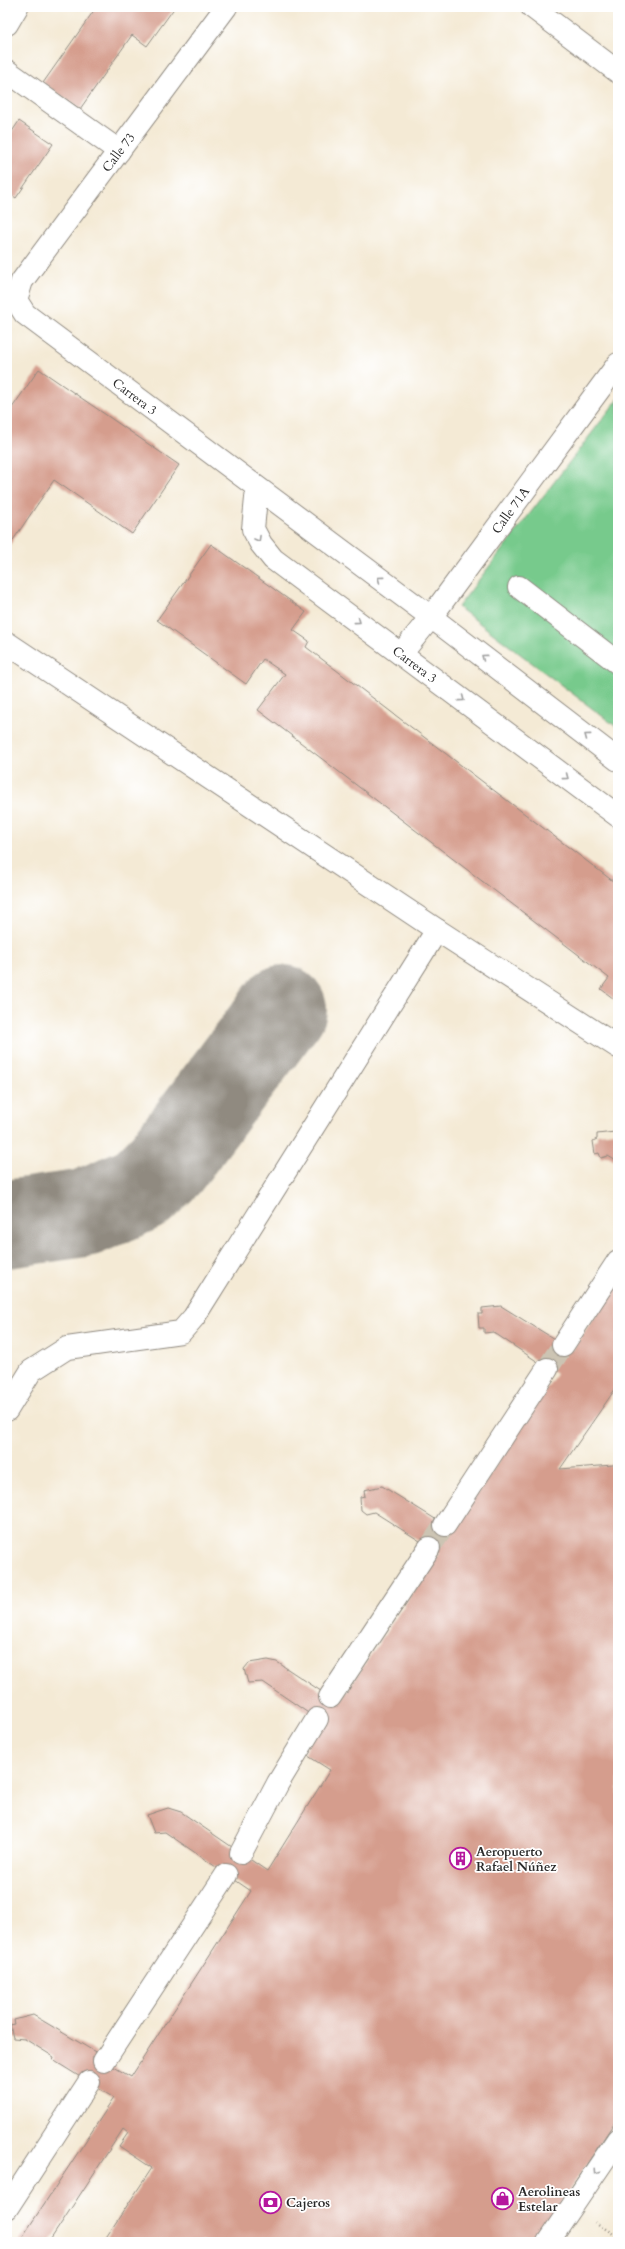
<svg xmlns="http://www.w3.org/2000/svg" width="625" height="2249" viewBox="0 0 625 2249" font-family="Cardo,serif">
<style>
.green{fill:#77ca8c;stroke:#517a5c}
.lines{fill:none;stroke-linecap:round;stroke-linejoin:round}
.taxiway{stroke:#908a80;stroke-width:88}
.building{fill:#d59d8d}
.minor-tunnel{stroke:#ccc4b3;stroke-width:22;stroke-dasharray:22 11;stroke-linecap:butt}
.minor-casing{stroke:#908a80;stroke-width:24}
.path{stroke:#908a80;stroke-width:2.5;stroke-dasharray:1 3;stroke-linecap:butt}
.minor{stroke:#fff;stroke-width:22}
.oneway{stroke:#a0a0a0}
.labels{text-anchor:middle;stroke-width:3.5;stroke-linejoin:round;paint-order:stroke}
.street-label{font-size:13px;fill:#2b2b2b;stroke:#fff}
.poi-label{font-size:13px;font-weight:bold;fill:#2b2b2b;stroke:#fff;text-anchor:start}
</style>
<rect width="100%" height="100%" fill="#fff"/>
<filter id="ink" filterUnits="userSpaceOnUse"><feTurbulence type="fractalNoise" baseFrequency=".025" numOctaves="2"/><feDisplacementMap in="SourceGraphic" scale="8" xChannelSelector="R" yChannelSelector="G"/><feConvolveMatrix kernelMatrix="1 2 1 2 8 2 1 2 1" color-interpolation-filters="sRGB"/></filter>
<filter id="wash" filterUnits="userSpaceOnUse"><feTurbulence type="fractalNoise" baseFrequency=".012" numOctaves="4" result="noise"/><feDisplacementMap in="SourceGraphic" scale="16" xChannelSelector="R" yChannelSelector="G"/><feGaussianBlur stdDeviation="0.9" result="paint"/><feColorMatrix in="noise" values="0 0 0 0 0 0 0 0 0 0 0 0 0 0 0 0 0 1.4 0 .05"/><feComposite in="paint" operator="in"/></filter>
<g filter="url(#wash)">
<rect width="100%" height="100%" fill="#f4ead5"/>
<path class="green" d="M618,399v329l-160,-121z"/>
<g class="lines">
<path class="taxiway" d="M7,1224l78,-11 57,-25 24,-24 117,-155"/>
</g>
<g id="blocks">
<g class="building">
<path d="M92,7h83l-28,39 -15,-11 -52,74 -37,-26 52,-74z"/>
<path d="M19,121l34,23 -37,54 -9,-6v-53z"/>
<path d="M39,369l140,96 -47,69 -78,-54 -47,69v-134z"/>
<path d="M211,544l95,68 -13,18 16,11 -3,6 312,238v117l-17,-13 8,-11 -351,-268 27,-36 -22,-15 -17,25 -89,-64z"/>
<path d="M615,1132l3,1v29l-10,-6 -7,2 -2,-5 -4,1 -2,-13 4,-2v-5z"/>
<path d="M618,1282v103l-58,84 53,-4 5,-7v659l-83,125h-432l49,-74 -33,-22 9,-13 -5,-4 -74,113h-30l95,-144 -61,-38 1,-3 -29,-18 -12,-1 -3,-13 5,-1 -1,-4 19,-5 64,38v4l34,20 120,-186 -86,-59 -11,1 -7,-18 21,-7 13,4 86,59 63,-101 -25,-16 12,-35 -54,-37 -15,1 -4,-14 5,-6 19,-3 9,2 62,41 100,-150 -65,-41 -8,2 -5,-4 -1,-13 5,-1 -1,-6 18,-4 71,44 103,-156 -63,-42 -9,1v-5h-5l-1,-14h4v-6l19,-2 71,44z"/>
</g>
</g>
</g>
<g filter="url(#ink)">
<use href="#blocks" fill-opacity="0" stroke="#908a80" stroke-width="1"/>
<g class="lines">
<g class="minor-tunnel">
<path d="M547,1369l16,-24"/>
<path d="M429,1548l16,-23"/>
</g>
<defs>
<g id="minor">
<path d="M226,7l-204,274 -6,19 9,14 406,303 187,143"/>
<path d="M532,7l86,65"/>
<path d="M7,24l10,-17"/>
<path d="M7,71l112,80"/>
<path d="M257,488l-4,41 8,15 12,15 345,257"/>
<path d="M519,587l99,76"/>
<path d="M7,643l430,287 181,117"/>
<path d="M401,654l30,-37 187,-253"/>
<path d="M563,1345l55,-84"/>
<path d="M7,1410l24,-39 36,-23 114,-16 13,-15 243,-387"/>
<path d="M445,1525l102,-156"/>
<path d="M330,1697l99,-149"/>
<path d="M241,1853l37,-70 39,-64"/>
<path d="M104,2061l122,-186"/>
<path d="M7,2208l82,-126"/>
<path d="M548,2242l70,-103"/>
</g>
</defs>
<use href="#minor" class="minor-casing"/>
<path class="path" d="M595,2222l23,15"/>
<use href="#minor" class="minor"/>
</g>
<defs><path id="oneway-chevron" d="M-2-3.5L2.5 0L-2 3.5" fill="none" stroke-width="1.6" stroke-linecap="round" stroke-linejoin="round"/></defs>
<g class="oneway">
<use href="#oneway-chevron" transform="translate(258 539) rotate(61)"/>
<use href="#oneway-chevron" transform="translate(380 579) rotate(-143)"/>
<use href="#oneway-chevron" transform="translate(358 621) rotate(37)"/>
<use href="#oneway-chevron" transform="translate(484 657) rotate(-143)"/>
<use href="#oneway-chevron" transform="translate(462 699) rotate(37)"/>
<use href="#oneway-chevron" transform="translate(587 736) rotate(-143)"/>
<use href="#oneway-chevron" transform="translate(566 777) rotate(37)"/>
<use href="#oneway-chevron" transform="translate(596 2172) rotate(124)"/>
</g>
</g>
<defs>
<symbol id="building-ring" viewBox="-11 -11 22 22"><circle r="9.5" fill="#fff" stroke="#b5179e" stroke-width="1.5"/><path d="M-4-6H4V6H1V3H-1V6H-4ZM-2.5-4.3h1.7v1.8h-1.7ZM.8-4.3h1.7v1.8H.8ZM-2.5-1h1.7V.8h-1.7ZM.8-1h1.7V.8H.8Z" fill="#b5179e"/></symbol>
<symbol id="shop-ring" viewBox="-11 -11 22 22"><circle r="9.5" fill="#fff" stroke="#b5179e" stroke-width="1.5"/><path d="M-5-2.5h2.3a2.7 3.5 0 0 1 5.4 0H5L5.5 6h-11ZM-1.5-2.5h3a1.5 2.3 0 0 0-3 0Z" fill="#b5179e"/></symbol>
<symbol id="bank-ring" viewBox="-11 -11 22 22"><circle r="9.5" fill="#fff" stroke="#b5179e" stroke-width="1.5"/><path d="M-6-4H6V4H-6ZM0-2.3a2.3 2.3 0 1 0 0 4.6a2.3 2.3 0 1 0 0-4.6Z" fill="#b5179e"/></symbol>
</defs>
<g fill-rule="evenodd">
<use href="#building-ring" x="448" y="1846" width="25" height="25"/>
<use href="#shop-ring" x="490" y="2186" width="25" height="25"/>
<use href="#bank-ring" x="258" y="2190" width="25" height="25"/>
</g>
<g class="labels">
<g class="street-label">
<text transform="translate(118 152) rotate(-53)" y="5">Calle 73</text>
<text transform="translate(135 396) rotate(37)" y="5">Carrera 3</text>
<text transform="translate(510 510) rotate(-54)" y="5">Calle 71A</text>
<text transform="translate(415 664) rotate(37)" y="5">Carrera 3</text>
</g>
<g class="poi-label">
<text x="476" y="1856">Aeropuerto<tspan x="476" dy="15">Rafael Núñez</tspan></text>
<text x="518" y="2196">Aerolineas<tspan x="518" dy="15">Estelar</tspan></text>
<text x="286" y="2207">Cajeros</text>
</g>
</g>
<rect width="625" height="2249" fill="none" stroke="#fff" stroke-width="24"/>
</svg>
